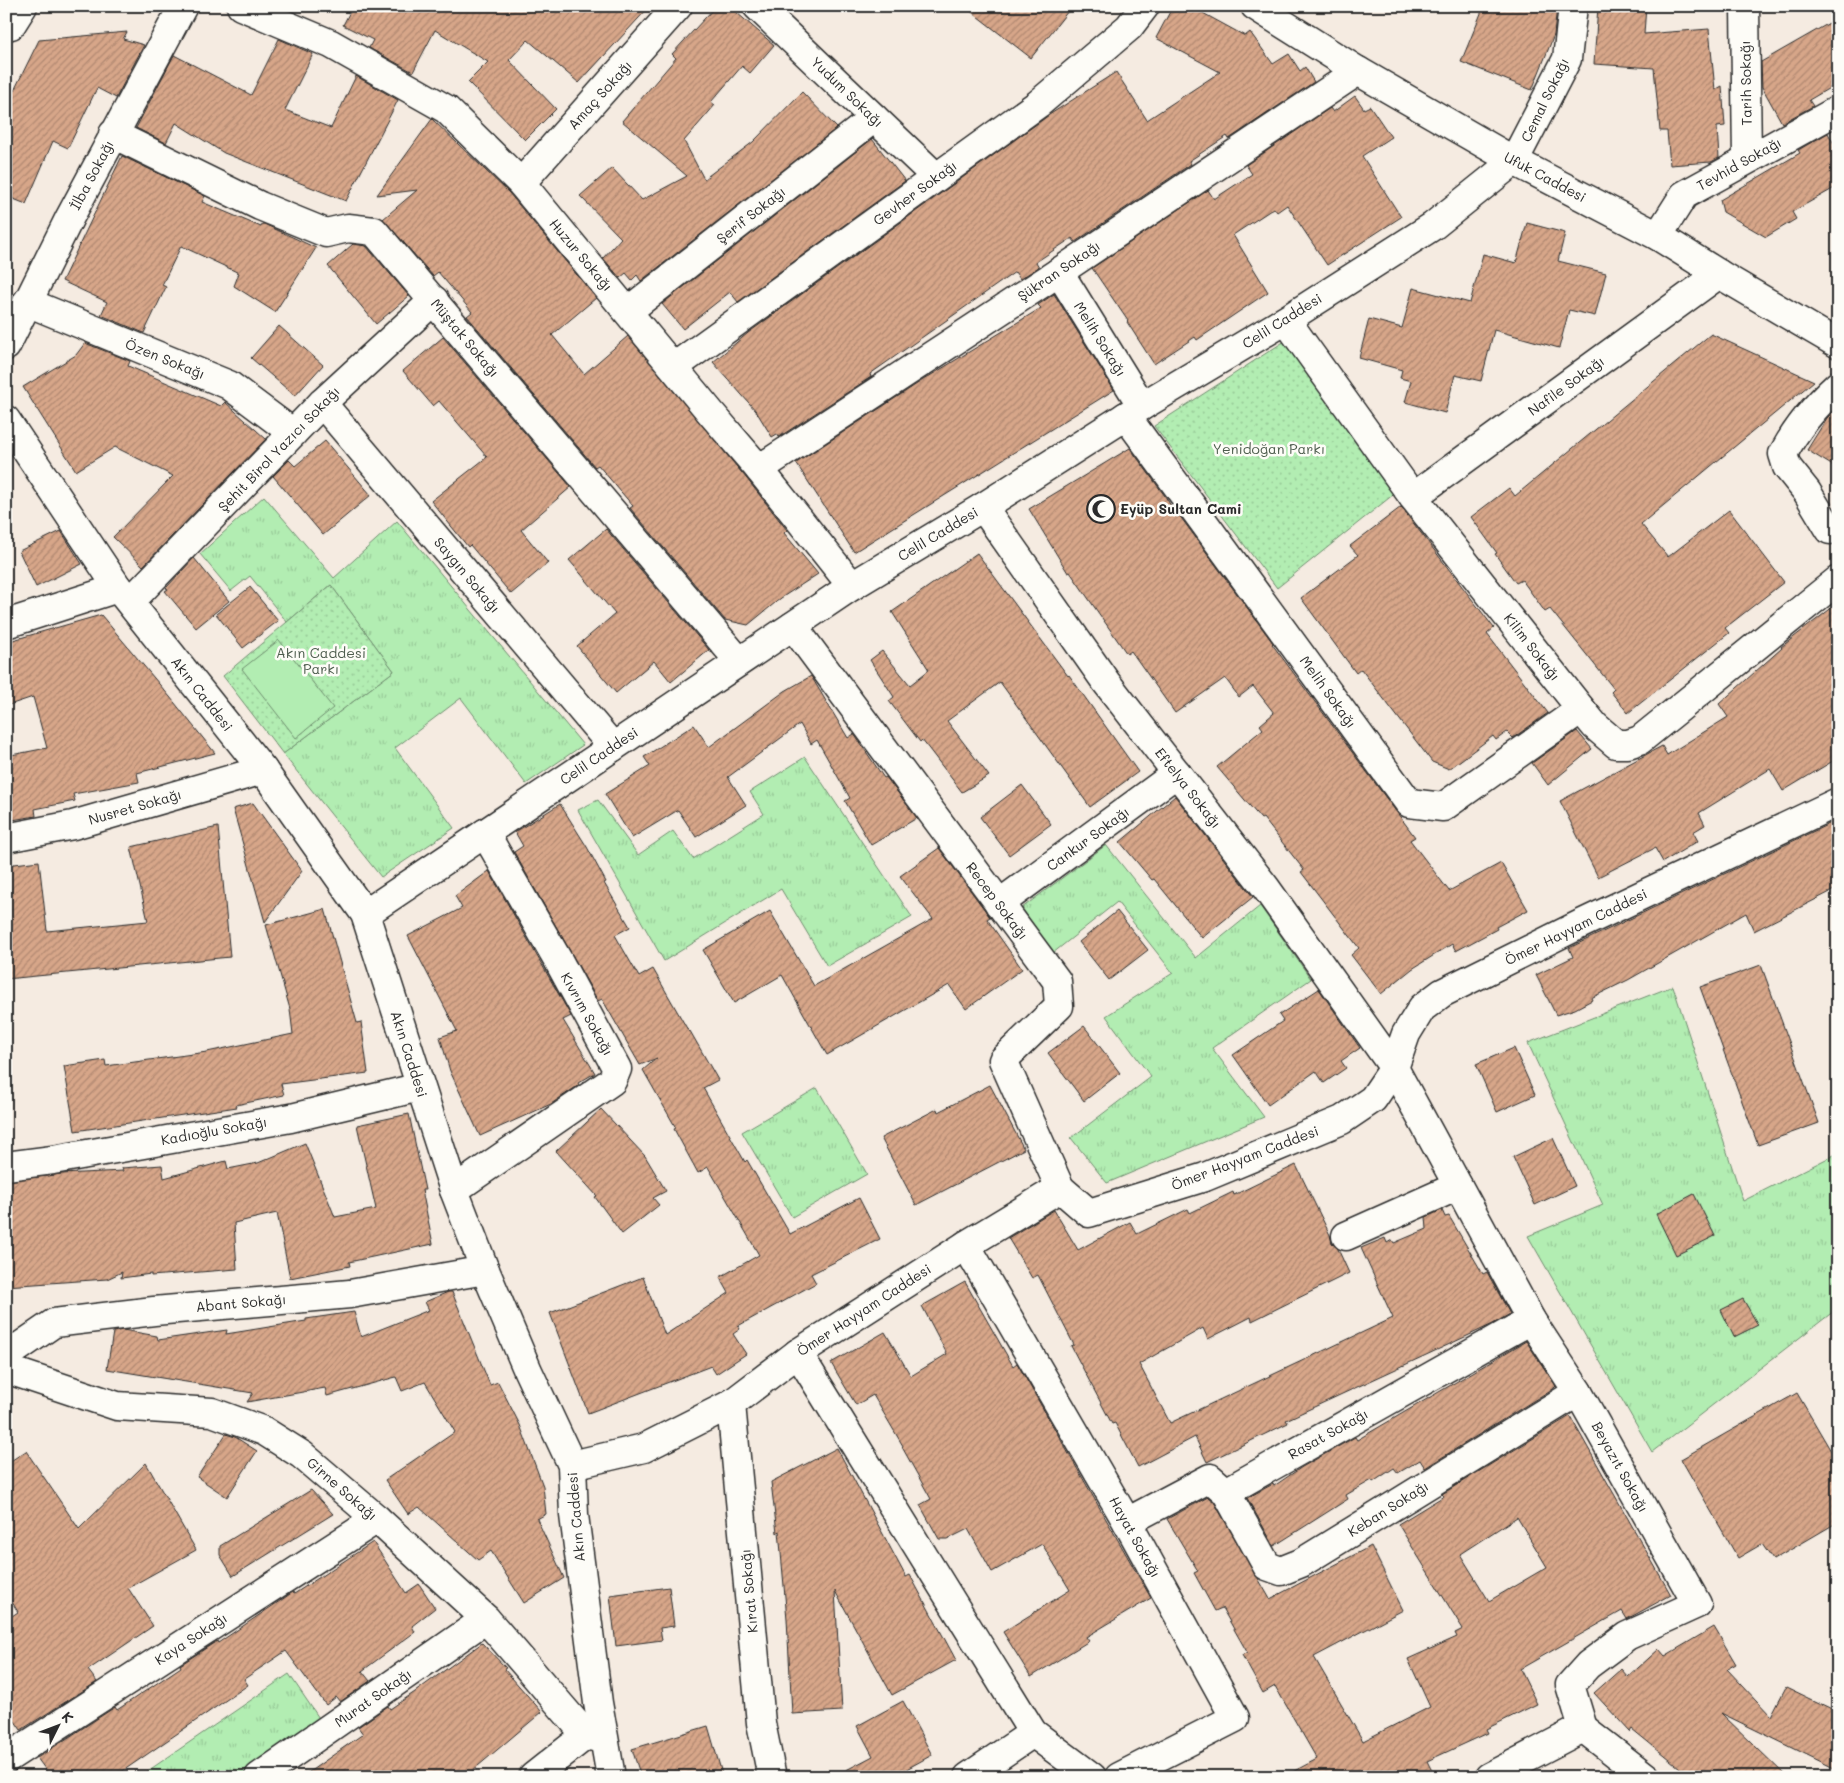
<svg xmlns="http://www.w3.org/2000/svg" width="1844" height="1783" viewBox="0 0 1844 1783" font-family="Mali,sans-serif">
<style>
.grass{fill:url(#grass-tufts);stroke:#6e8c6e}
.park{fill:url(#park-dots);stroke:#6e8c6e}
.garden{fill:#b2edb2;stroke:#6e8c6e}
.building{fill:url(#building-hatch);stroke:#2b2b2b;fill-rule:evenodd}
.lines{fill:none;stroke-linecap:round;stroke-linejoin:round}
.minor-casing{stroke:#2b2b2b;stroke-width:31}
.minor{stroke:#fdfcf7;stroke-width:28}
.labels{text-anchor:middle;stroke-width:5;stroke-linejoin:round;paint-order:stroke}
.street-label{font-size:14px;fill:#2b2b2b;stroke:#fdfcf7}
.park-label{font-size:14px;fill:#4d5c4d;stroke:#fdfcf7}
.poi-label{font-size:14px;font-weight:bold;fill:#2b2b2b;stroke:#fdfcf7;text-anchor:start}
</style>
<defs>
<pattern id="grass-tufts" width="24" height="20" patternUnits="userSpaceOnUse" patternTransform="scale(1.25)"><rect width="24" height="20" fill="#b2edb2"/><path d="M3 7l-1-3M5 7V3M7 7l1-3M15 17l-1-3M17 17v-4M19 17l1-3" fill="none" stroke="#99cb99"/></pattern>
<pattern id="park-dots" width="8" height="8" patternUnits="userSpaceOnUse" patternTransform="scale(1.25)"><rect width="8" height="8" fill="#b2edb2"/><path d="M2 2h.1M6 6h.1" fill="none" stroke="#99cb99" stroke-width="1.8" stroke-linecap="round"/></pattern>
<pattern id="building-hatch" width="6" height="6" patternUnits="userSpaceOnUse" patternTransform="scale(1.25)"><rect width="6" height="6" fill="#d7a689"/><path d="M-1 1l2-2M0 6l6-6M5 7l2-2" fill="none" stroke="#af8770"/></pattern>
</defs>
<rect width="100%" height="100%" fill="#f5ebe1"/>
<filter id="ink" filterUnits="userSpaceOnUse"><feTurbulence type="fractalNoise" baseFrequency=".02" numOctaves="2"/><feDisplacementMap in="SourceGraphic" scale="10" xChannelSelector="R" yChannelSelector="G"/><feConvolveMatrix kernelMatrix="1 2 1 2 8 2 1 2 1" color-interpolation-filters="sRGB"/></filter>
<g filter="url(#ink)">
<g class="grass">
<path d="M264,496l70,82 63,-57 186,224 -57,39 -65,-86 -66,50 59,80 -73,49 -98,-123 111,-83 -63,-86 -44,37 -37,-46 -19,15 -31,-37z"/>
<path d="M805,757l107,160 -85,49 -46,-77 -117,72 -86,-151 20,-10 40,55 35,-24 20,28 71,-45 -14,-22z"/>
<path d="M1106,845l90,113 64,-52 51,73 -99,69 52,69 -157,66 -36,-45 80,-61 -45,-61 67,-43 -56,-71 -64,51 -31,-45z"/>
<path d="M1673,986l70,215 95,-48v155l-186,144 -124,-216 75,-31 -75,-162z"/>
<path d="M817,1088l50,86 -75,43 -50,-85z"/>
<path d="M289,1674l34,50 -76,53h-108z"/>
</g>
<g class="park">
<path d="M1288,339l106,155 -117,94 -123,-162z"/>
<path d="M331,585l63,86 -111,83 -60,-78z"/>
</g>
<path class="garden" d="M279,640l54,68 -37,30 -54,-69z"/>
<g class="building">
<path d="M353,6h297l-71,77 -51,-43 -19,20 47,49 -31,31 -57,-58 20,-20 -53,-32 -22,42 -44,-24 4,-8 -30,-15z"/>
<path d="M716,6h13l45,39 -24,28 -8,-7 -31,36 4,3 -31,36 20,38 49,-37 49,-50 35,36 -196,153 -4,-6 -5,5 -6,-7 -6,5 -17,-20 18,-20 -41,-42 32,-28 30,32 45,-24 -65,-55 54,-63 -4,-4z"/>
<path d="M964,6h108l-41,52z"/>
<path d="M1173,6h17l55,30 5,-4 23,32 16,-10 11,17 5,-4 9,15 -85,57 -2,-3 -38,25 2,3 -116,78 -3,-4 -36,24 3,5 -19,12 -5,-7 -145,102 1,3 -92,60 -2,-3 -5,3 -16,-26 -43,-49 35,-29 301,-218 67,-43 31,48 73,-48 -64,-34z"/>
<path d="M1484,6h73l-3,29 -22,55 -71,-28z"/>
<path d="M1598,6h48l-2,28 65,-5 6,61 7,-4 3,40 -8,1 2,31 -8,4 -41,3 -3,-34h-7l-6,-63 -60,-4z"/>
<path d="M1838,18v65l-29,17 4,6 -31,17 -20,-36 -1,-25z"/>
<path d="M127,32l-4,7 21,6 -28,53 -19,-10 -29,60 -15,-7 -27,63 -20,-8v-89l33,-67z"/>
<path d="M279,39l34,15 -28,56 46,18 25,-52 42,24 -52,101 -122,-48 -48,-30 -10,20 -30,-15 38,-73 77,40z"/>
<path d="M1355,96l9,13 6,-3 21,31 -29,19 39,61 -74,48 -40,-60 -10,7 -3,-4 -41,27 35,57 -71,48 -2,-3 -41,27 -27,-42 1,-1 -36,-53 116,-78 6,9 38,-25 -6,-9 84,-57 3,4z"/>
<path d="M432,119l77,74 87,105 -44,37 32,39 44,-38 119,143 40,51 -3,3 34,41 -37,24 -33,27 -23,-5 -95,-112 3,-2 -35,-41 -3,2 -128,-151 5,-4 -34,-40 -5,4 -50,-57 34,-29 -40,5z"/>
<path d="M1828,133l10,18v35l-46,26 4,7 -30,18 -43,-25 -3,-12 80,-47 -2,-3z"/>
<path d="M872,139l33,42 -167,121 -8,-10 -47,37 -21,-25z"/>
<path d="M122,156l83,40 -3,6 59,25 1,-3h2l52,24 -41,64 -41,-26 5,-13 -58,-27 -19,39 4,2 -22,46 -43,-18 6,-13 -45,-21z"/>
<path d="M1527,223l38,10 -7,28 48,12 -11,43 -26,-6 -10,38 -65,-18 -13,51 -26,-6 -10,38 -40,-11 6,-21 -11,-3 2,-8 -43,-12 10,-39 33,9 11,-40 57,15 13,-49 33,9z"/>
<path d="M353,244l13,2 43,50 -33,28 -48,-58z"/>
<path d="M1054,294l60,96 -260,162 -58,-89 127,-83 118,-72 -3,-3z"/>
<path d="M279,326l44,39 -28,31 -44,-38z"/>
<path d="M1711,334l103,47 -173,143 27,33 61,-47 55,72 -59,46 4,5 -101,80 -17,-21 3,-3 -64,-80 -5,3 -23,-32 -6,3 -21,-29 2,-1 -26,-36 38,-29 6,8z"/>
<path d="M443,337l128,150 -50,43 27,33 -37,31 -41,-49 -2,2 -37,-46 56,-44 -48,-56 -6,5 -30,-35z"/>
<path d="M85,343l45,18 -2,5 93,40 4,-4 41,37 -123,127 -30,-29 60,-61 -58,-29 -39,24 -53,-84 53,-32z"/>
<path d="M1838,407v62l-31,-19 20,-32z"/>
<path d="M325,441l46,54 -48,40 -50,-59 16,-16 6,6z"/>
<path d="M1130,448l35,48 12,20 2,-1 94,128 -1,1 143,193 -5,3 39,51 52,-28 27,47 -32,17 1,2 -41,22 -4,-7 -40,25 -31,25 -30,-39 8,-7 -58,-76 3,-2 -41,-52 -2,1 -44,-52 46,-38 -3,-4 14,-12 -21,-27 -14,11 -14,-19 -50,35 -44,-62 -4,3 -57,-82 -2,1 -39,-64z"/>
<path d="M1401,507l93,121 -7,6 61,79 -35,25 -6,-6 -11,8 -3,-4 -44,33 -17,-7 -71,-93 -5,4 -55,-75 57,-43 -8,-9z"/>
<path d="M606,529l103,121 -38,32 -17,-21 -38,32 -39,-47 38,-32 -46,-54z"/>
<path d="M61,531l21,33 -46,23 -17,-36z"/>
<path d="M977,553l91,123 1,-1 69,97 -48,35 -90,-125 -53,39 42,55 -27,16 -40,-52 -2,2 -31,-41 5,-4 -24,-37 12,-9 28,34 19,-15 -37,-58z"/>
<path d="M194,558l35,43 -33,27 -31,-37 3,-2 -2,-1z"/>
<path d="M250,587l28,34 -35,27 -27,-34z"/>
<path d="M1838,603v155l-55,33 -13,-22 -71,44 6,12 -12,7 5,9 -35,21 -8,-14 -57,29 -38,-76 102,-55 5,9 61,-38 -9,-13 63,-56 -1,-1z"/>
<path d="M101,615l69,82 45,56 -78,20 2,9 -66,12 2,7 -40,8 1,7 -30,5v-65l41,-8 -14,-51 -27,9v-64z"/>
<path d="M811,676l37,62 6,-4 30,44 2,-1 31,41 -46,27 -26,-44 5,-3 -33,-58 -6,4 -11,-20 -72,53 18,28 -50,32 -18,-27 -46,28 -27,-44 45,-28 -6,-9 50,-32 15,22 76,-56z"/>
<path d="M1577,731l15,18 -44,36 -16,-22z"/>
<path d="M1022,785l29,39 -42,31 -29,-38z"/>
<path d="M1175,796l78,101 -51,41 -48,-59 -2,1 -32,-38z"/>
<path d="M253,803l49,68 -37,51 -32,-113z"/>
<path d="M560,804l27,43 19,35 -2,1 26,44 -15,8 24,42 14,-8 36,63 1,-1 28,49 -15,8 42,74 2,-2 43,74 69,-36 21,41 -69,35 5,9 -78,43 2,3 -7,5 13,20 -30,20 -5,-8 -123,47 -38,-100 93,-36 22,58 64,-42 -9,-16 39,-22 -51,-88 -10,6 -24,-44 2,-1 -33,-58 14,-12 -17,7 -38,-66 -4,2 -84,-149 9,-6 -8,-14z"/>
<path d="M1831,823l7,14v51l-84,43 -8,-18 -118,67 -37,18 1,2 -17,9 -19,6 -20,-40 37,-18 -4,-9z"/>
<path d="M218,827l12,130 -224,22v-114l33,-4 8,70 101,-10 -17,-74z"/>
<path d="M939,848l51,69 -3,2 35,50 -56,40 -17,-24 -122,70 -45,-80 -48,28 -31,-53 67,-39 44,75 119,-67 -33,-43z"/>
<path d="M489,871l82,145 -8,4 32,53 -17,10 1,2 -28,19 -71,32 -30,-65 -10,-34 17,-6 -49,-95 54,-28 -7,-12z"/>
<path d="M325,909l32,114 4,-1 7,51 -87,11 3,11 -48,10 1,2 -162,24 -11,-65 41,-6 1,6 101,-14 86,-18 -3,-25 -24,-84z"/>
<path d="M1117,911l31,39 -39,30 -30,-38z"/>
<path d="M1761,965l58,158 -61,22 -58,-158z"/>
<path d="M1319,989l41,59 -19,13 5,7 -22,15 -8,-12 -48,34 -35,-50 50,-34 -4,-6z"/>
<path d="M1084,1026l36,47 -36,28 -36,-48z"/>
<path d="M1514,1048l21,47 -38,17 -21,-48z"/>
<path d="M990,1085l34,64 -108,56 -35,-67 56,-29 1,3z"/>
<path d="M601,1109l44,47 21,35 -13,7 6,7 -37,29 -27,-37 2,-1 -41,-45z"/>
<path d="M409,1114l16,76h-3l11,54 -84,18 1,4 -60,12 -13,-65 -43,10 3,46 -86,7v-2l-30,4 1,-6 -15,7 -101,7v-105l55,-7 62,-3 -1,-3 40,-3 2,13 62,-17 2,8 30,-6 47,-20 30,74 41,-8 -19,-84z"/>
<path d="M1553,1138l22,48 -40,19 -22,-48z"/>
<path d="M1296,1165l34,70 2,8 6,6 11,24 -97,48 -1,-4 -43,22 -5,-11 -64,36 31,59 223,-105 -32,-70 24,-10 2,5 5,-3 2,3 33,-14 -1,-12 16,-7 3,7 4,-1 34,58 4,-2 23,42 -17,10 -207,96 2,3 -81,39 -12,-25 -57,30 -23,-44 -3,1 -41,-78 3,-1 -36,-70 -6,3 -24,-40 46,-28 24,40 52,-28 7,12 51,-25 2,4 43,-21 1,3z"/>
<path d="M1694,1194l21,42 -39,19 -20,-41z"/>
<path d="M965,1282l48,84 4,-3 134,235 -65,39 3,4 -58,36 -28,-45 67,-42 -28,-46 -50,28 -24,-43 -20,10h-9l-19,-34 11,-6 -29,-52 1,-1 -30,-51 -17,10 -25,-42 54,-31 26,44 36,-22 -25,-48z"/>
<path d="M448,1292h4l38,93 8,-3 22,43 23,61 3,28 -9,5 27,59 -40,25 -33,-52 -13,9 -59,-53 -11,7 -23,-34 70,-48 -30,-50 -23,9 -6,-14 -69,19 -2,-8 -78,14 6,-9 -146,-24 6,-37 10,-2 34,6 1,4 69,-10 -1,4 80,-13v-2l48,-7 7,25 68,-27 -4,-8z"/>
<path d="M1743,1299l15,26 -24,12 -13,-27z"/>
<path d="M1526,1341l30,45 -2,2 -129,80 -5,-8 -22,13 -4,-5 -21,14 -1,-2 -26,15 2,4 -74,47 -27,-48 26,-14 1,2 28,-19 53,-30 2,3z"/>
<path d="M1797,1393l41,70v59l-65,38 -11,-16 -24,14 -57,-99z"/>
<path d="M1570,1416l101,179 -44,24 -5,-8 -102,58 17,35 -51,25 2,4 -61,28 8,16h-152l34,-18 -42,-73 -12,7 -21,-38 5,-3 -25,-44 -7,3 -21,-38 4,-2 -31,-52 41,-22 6,5 56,97 101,-53 32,64 -89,47 49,84 67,-34 -22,-48 49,-22 -2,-4 8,-4 -65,-105 46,-28 -2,-2zM1517,1517l30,50 -58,34 -29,-47z"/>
<path d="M226,1434l9,3 22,14 -30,46 -30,-20z"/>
<path d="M837,1448l69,129 4,-2 46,85 -64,35 -57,-104 7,120 -50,3 -5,-95 -8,-88 -2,2 -6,-51z"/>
<path d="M26,1451l53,78 67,-66 50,87 -68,38 25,38 -65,44 9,12 -76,48 -15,-22v-88l12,-8 -12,-20v-128z"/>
<path d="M311,1490l22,24 -100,62 -13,-21v-9z"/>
<path d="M373,1542l33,51 13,-9 16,24 -23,18 3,6 -53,39 8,10 -30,21 -4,-5 -10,8 -40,-54 -42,28 4,6 -134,92h-63l-14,-19 78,-51 2,3 64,-43 -1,-2 37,-24 1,2 75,-51 1,2z"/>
<path d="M669,1587l5,39 -14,2 2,12 -46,6 -6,-51z"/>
<path d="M1714,1627l22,37 -9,5 44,47 15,-29 52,25v58l-117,-57 66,64h-96l-59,-48 -2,3 -36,-39 27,-24 7,8 31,-28 6,7z"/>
<path d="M482,1643l24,25 -2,1 38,43 -77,65h-163l61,-43 -5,-7 30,-21 2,3 25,-17z"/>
<path d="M903,1701l29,54 -40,22h-59l40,-21 -16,-30z"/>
<path d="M708,1726l15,51h-82l-9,-28z"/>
</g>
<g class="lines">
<defs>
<g id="minor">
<path d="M241,6l90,38 115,65 75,74 190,230 48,56 93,117"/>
<path d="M757,6l179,171"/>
<path d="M1255,6l103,65 156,90 144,75 61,38 119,70"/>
<path d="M1745,6l2,153"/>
<path d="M6,26l5,-1 12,-19"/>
<path d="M113,134l147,72 66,27 22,-5 26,3 365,430"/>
<path d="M521,183l157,-177"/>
<path d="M1658,236l26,-41 154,-85"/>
<path d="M1059,272l83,134"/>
<path d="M27,302l202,83 64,48"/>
<path d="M628,311l246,-193"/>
<path d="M1286,320l127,177 168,212 14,17 21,18h12l12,-4 198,-160"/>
<path d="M6,346l64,-129 113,-211"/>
<path d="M674,367l364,-263 91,-77 16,-21"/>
<path d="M322,403l291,344"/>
<path d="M1126,416l283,387 34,4 138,-98"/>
<path d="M6,420l112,168 145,182 102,144 89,276 31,80 43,101 44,94 2,50 24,188 13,74"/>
<path d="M759,469l300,-197 299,-201"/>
<path d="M1413,497l306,-223"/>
<path d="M983,507l123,175 160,206 128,180 137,252 47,72 119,212 -70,32 -39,29 -18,20 13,43 -94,49"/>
<path d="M1830,530l-23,-38 -20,-25 -4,-13c14,-27 33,-49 55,-69"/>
<path d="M130,602l192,-199 112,-103"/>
<path d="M6,624l112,-36"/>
<path d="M793,626l264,355 2,25 -56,54 57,128"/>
<path d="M6,838l67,-13 190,-55"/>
<path d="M999,904l178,-131"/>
<path d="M365,914l487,-328 131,-79 159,-101 144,-86 147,-94 81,-65 53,-102 6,-53"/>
<path d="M6,1166l47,-6 238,-42 129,-31"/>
<path d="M454,1190l158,-109 5,-12 -59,-109 -73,-127"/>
<path d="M1346,1236l112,-50"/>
<path d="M966,1245l161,277 108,196 -116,59"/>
<path d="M798,1353l235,380 59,44"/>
<path d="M6,1356l48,-33 100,-12 196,-17 135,-24"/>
<path d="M6,1369l111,37 95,6 52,19 38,24 75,64 109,100 100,116 17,4"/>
<path d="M731,1404l30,319 11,54"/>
<path d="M572,1465l72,-17 87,-44 67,-51 168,-108 94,-57 29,25 116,-36 137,-57 31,-21 21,-31 12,-34 16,-26 20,-15 139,-69 257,-122"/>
<path d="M1226,1492l41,74 14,5 20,-8 277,-171"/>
<path d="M1127,1522l83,-44 16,14 305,-172"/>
<path d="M1583,1728l63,49"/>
<path d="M6,1759l371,-240"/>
<path d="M259,1777l227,-158"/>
<path d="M533,1777l53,-42"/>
<path d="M968,1777l65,-44"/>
</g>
</defs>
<use href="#minor" class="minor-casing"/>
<use href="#minor" class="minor"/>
</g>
</g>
<defs>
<symbol id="mosque-ring" viewBox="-11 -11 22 22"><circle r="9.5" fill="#fdfcf7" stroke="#2b2b2b" stroke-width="1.5"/><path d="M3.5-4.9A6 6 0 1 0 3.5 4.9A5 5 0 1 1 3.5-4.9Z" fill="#2b2b2b"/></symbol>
</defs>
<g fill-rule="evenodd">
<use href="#mosque-ring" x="1085" y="493" width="32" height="32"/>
</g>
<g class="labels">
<g class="street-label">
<text transform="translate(1746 83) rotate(-91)" y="5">Tarih Sokağı</text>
<text transform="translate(847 92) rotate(44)" y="5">Yudum Sokağı</text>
<text transform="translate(600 95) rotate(-48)" y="5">Amaç Sokağı</text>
<text transform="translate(1545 100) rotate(-64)" y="5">Cemal Sokağı</text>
<text transform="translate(1739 164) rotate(-29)" y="5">Tevhid Sokağı</text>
<text transform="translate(92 175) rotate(-62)" y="5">İlba Sokağı</text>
<text transform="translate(1545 177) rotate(28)" y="5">Ufuk Caddesi</text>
<text transform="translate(915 193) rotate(-36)" y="5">Gevher Sokağı</text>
<text transform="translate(751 215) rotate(-38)" y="5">Şerif Sokağı</text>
<text transform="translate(581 255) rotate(50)" y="5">Huzur Sokağı</text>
<text transform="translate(1059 271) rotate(-34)" y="5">Şükran Sokağı</text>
<text transform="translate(1282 321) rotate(-32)" y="5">Celil Caddesi</text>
<text transform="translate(465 338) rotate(50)" y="5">Müştak Sokağı</text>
<text transform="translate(1100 339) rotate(58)" y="5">Melih Sokağı</text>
<text transform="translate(165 359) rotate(22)" y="5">Özen Sokağı</text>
<text transform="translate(1566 386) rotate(-36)" y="5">Nafile Sokağı</text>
<text transform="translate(279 449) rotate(-46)" y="5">Şehit Birol Yazıcı Sokağı</text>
<text transform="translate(938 534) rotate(-31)" y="5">Celil Caddesi</text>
<text transform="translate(467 575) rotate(50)" y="5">Saygın Sokağı</text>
<text transform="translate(1532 647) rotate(52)" y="5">Kilim Sokağı</text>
<text transform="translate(1328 692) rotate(54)" y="5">Melih Sokağı</text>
<text transform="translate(202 694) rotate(52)" y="5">Akın Caddesi</text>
<text transform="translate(599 756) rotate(-34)" y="5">Celil Caddesi</text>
<text transform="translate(1188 788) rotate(52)" y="5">Eftelya Sokağı</text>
<text transform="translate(135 807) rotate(-16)" y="5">Nusret Sokağı</text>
<text transform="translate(1088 839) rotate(-36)" y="5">Cankur Sokağı</text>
<text transform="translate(997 901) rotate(53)" y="5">Recep Sokağı</text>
<text transform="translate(1576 927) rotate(-26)" y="5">Ömer Hayyam Caddesi</text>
<text transform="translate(587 1014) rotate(61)" y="5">Kıvrım Sokağı</text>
<text transform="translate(409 1054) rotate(72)" y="5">Akın Caddesi</text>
<text transform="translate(214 1131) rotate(-10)" y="5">Kadıoğlu Sokağı</text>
<text transform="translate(1245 1158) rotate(-21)" y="5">Ömer Hayyam Caddesi</text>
<text transform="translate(241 1303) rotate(-5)" y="5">Abant Sokağı</text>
<text transform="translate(864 1310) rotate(-33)" y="5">Ömer Hayyam Caddesi</text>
<text transform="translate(1328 1434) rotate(-29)" y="5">Rasat Sokağı</text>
<text transform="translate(1620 1467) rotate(61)" y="5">Beyazıt Sokağı</text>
<text transform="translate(342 1489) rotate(41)" y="5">Girne Sokağı</text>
<text transform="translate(1388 1509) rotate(-32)" y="5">Keban Sokağı</text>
<text transform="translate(576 1517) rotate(-95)" y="5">Akın Caddesi</text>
<text transform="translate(1135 1537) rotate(61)" y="5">Hayat Sokağı</text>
<text transform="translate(749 1591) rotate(-95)" y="5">Kırat Sokağı</text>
<text transform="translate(191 1639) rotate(-33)" y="5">Kaya Sokağı</text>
<text transform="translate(373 1698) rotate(-35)" y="5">Murat Sokağı</text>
</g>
<g class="park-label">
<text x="1269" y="454">Yenidoğan Parkı</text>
<text x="321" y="658">Akın Caddesi<tspan x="321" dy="16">Parkı</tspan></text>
</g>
<g class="poi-label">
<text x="1120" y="514">Eyüp Sultan Cami</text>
</g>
</g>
<rect width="1844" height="1783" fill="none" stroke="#fdfcf7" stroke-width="25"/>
<rect x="12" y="12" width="1819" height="1758" fill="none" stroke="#2b2b2b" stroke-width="2" filter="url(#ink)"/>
<g transform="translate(58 1726) rotate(48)" stroke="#fdfcf7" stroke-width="4" paint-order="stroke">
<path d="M0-4L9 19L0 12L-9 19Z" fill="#2b2b2b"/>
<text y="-8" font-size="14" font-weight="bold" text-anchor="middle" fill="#2b2b2b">K</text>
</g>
</svg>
